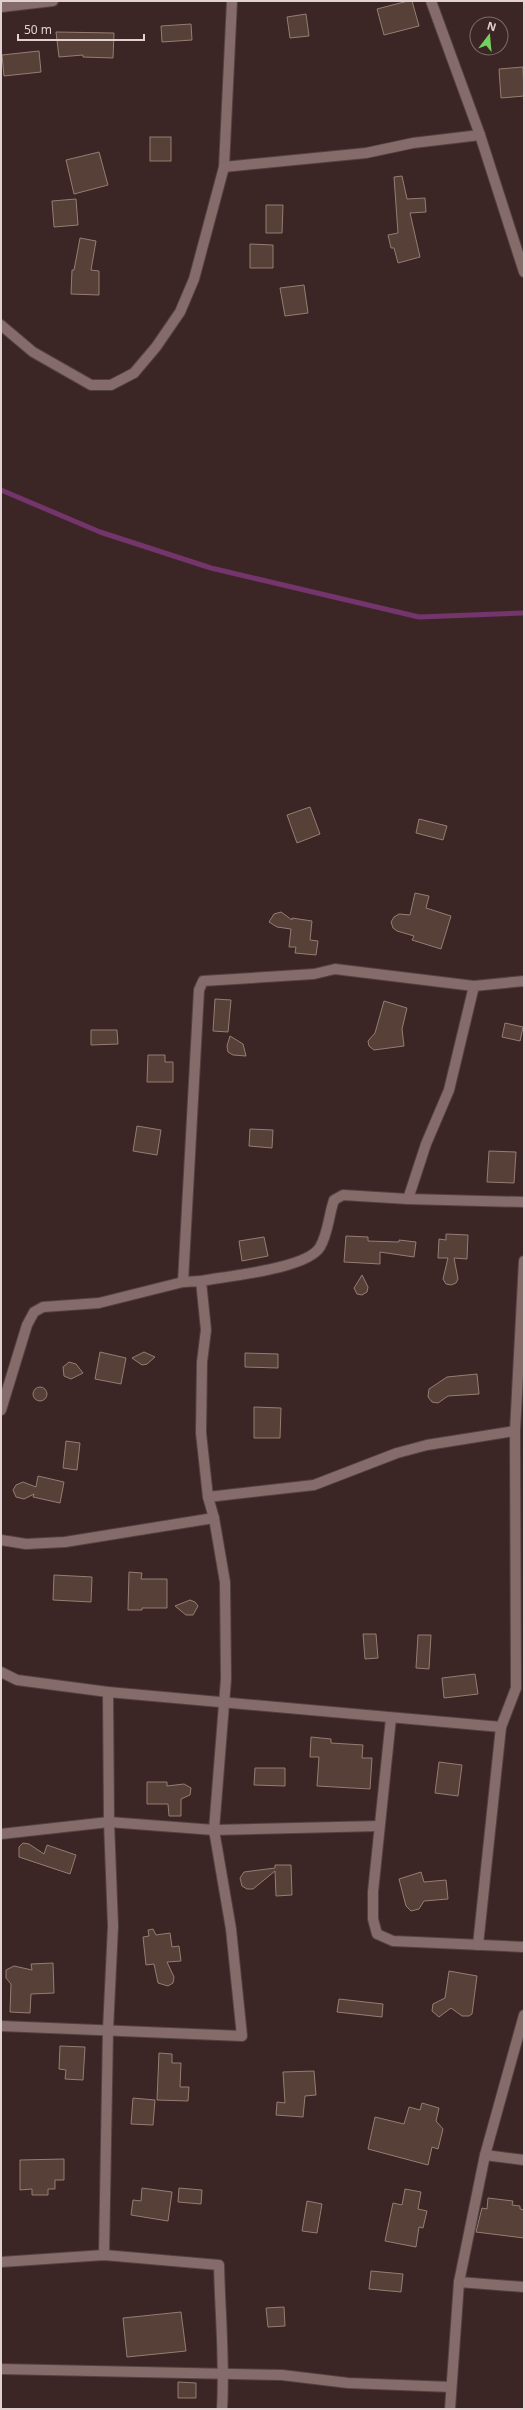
<svg xmlns="http://www.w3.org/2000/svg" width="525" height="2410" viewBox="0 0 525 2410" font-family="'Noto Sans',sans-serif">
<style>
.lines{fill:none;stroke-linecap:round;stroke-linejoin:round}
.stream{stroke:#74356c;stroke-width:5}
.building{fill:#564037;stroke:#967d73}
.service-casing{stroke:#544141;stroke-width:12}
.minor-casing{stroke:#544141;stroke-width:12}
.service{stroke:#866b6b;stroke-width:10}
.minor{stroke:#866b6b;stroke-width:10}
</style>
<rect width="100%" height="100%" fill="#3c2625"/>
<g class="lines">
<path class="stream" d="M1,490l99,42 111,36 208,49 105,-4"/>
</g>
<g class="building">
<path d="M408,1h4l7,25 -35,9 -7,-26z"/>
<path d="M306,14l3,22 -19,2 -3,-21z"/>
<path d="M191,24l1,16 -30,2 -1,-16z"/>
<path d="M56,32l58,1 -1,25 -30,-1v-2l-24,2z"/>
<path d="M39,51l2,21 -37,4 -2,-21z"/>
<path d="M523,67l1,29 -23,2 -2,-29z"/>
<rect x="150" y="137" width="21" height="24"/>
<path d="M99,152l9,33 -34,9 -8,-34z"/>
<path d="M402,176l5,23 18,-1 1,14 -16,1 10,44 -22,6 -4,-15h-3l-3,-13 10,-2 -4,-56z"/>
<path d="M76,199l2,26 -24,2 -2,-26z"/>
<path d="M266,205h17l-1,28h-16z"/>
<path d="M80,238l16,3 -5,29 8,1v24l-28,-1 1,-24h2z"/>
<path d="M250,244l23,1v23h-23z"/>
<path d="M304,285l4,28 -23,3 -5,-28z"/>
<path d="M310,807l10,27 -23,9 -10,-28z"/>
<path d="M419,819l28,7 -4,14 -27,-7z"/>
<path d="M415,893l14,3 -3,12 25,8 -10,33 -29,-9 2,-4 -17,-5 -4,-3 -2,-6 3,-5 5,-3 11,1z"/>
<path d="M281,912l11,8v-2l20,3 -2,19 8,1 -2,14 -21,-2 1,-6h-7l2,-18 -14,-2 -8,-5 5,-8z"/>
<path d="M215,999l16,1 -3,32 -15,-1z"/>
<path d="M384,1001l23,7 -5,21 2,17 -30,4 -5,-4 -1,-5 7,-8z"/>
<path d="M505,1023l18,4 -3,14 -18,-4z"/>
<path d="M91,1030h26l1,14 -27,1z"/>
<path d="M230,1036l13,8 3,12 -13,-1 -5,-3 -1,-6z"/>
<path d="M148,1055h17v7h8v20h-26z"/>
<path d="M137,1126l24,4 -4,25 -24,-4z"/>
<path d="M250,1129l23,1 -1,18 -23,-2z"/>
<path d="M489,1151l27,1 -2,31 -27,-1z"/>
<path d="M446,1234l22,1 -1,24 -13,-1 4,21 -2,4 -5,2 -5,-1 -3,-5 5,-21h-10l1,-19 7,1z"/>
<path d="M346,1236l22,1v4l31,1v-2l17,2 -2,15 -34,-5v12l-36,-2z"/>
<path d="M264,1237l4,19 -26,5 -3,-20z"/>
<path d="M362,1275l6,12 -1,5 -5,3 -5,-1 -3,-6z"/>
<path d="M100,1352l26,6 -5,26 -26,-5z"/>
<path d="M144,1352l11,5 -8,7 -5,1 -10,-7z"/>
<path d="M245,1353l33,1v14l-33,-1z"/>
<path d="M69,1362l7,2 7,9 -12,6 -7,-3 -1,-9z"/>
<path d="M477,1374l2,20 -31,2 -10,7 -6,-1 -4,-5 1,-8 18,-12z"/>
<circle cx="40" cy="1394" r="7"/>
<path d="M254,1407l27,1 -1,30h-26z"/>
<path d="M66,1441l14,2 -3,27 -14,-2z"/>
<path d="M38,1476l26,6 -4,21 -27,-6 1,-3 -10,5 -8,-2 -3,-7 3,-5 7,-3 13,5z"/>
<path d="M129,1572l13,1 -1,6h26v29h-25v2h-14z"/>
<path d="M54,1575l38,2 -1,25 -38,-2z"/>
<path d="M190,1600l5,2 3,4 -5,9h-7l-11,-9z"/>
<path d="M363,1634h13l2,24 -13,1z"/>
<path d="M418,1635h13l-2,34 -13,-1z"/>
<path d="M475,1674l3,20 -34,4 -2,-20z"/>
<path d="M311,1737l20,2v4l32,2 -1,13h10l-2,31 -53,-3 2,-29h-9z"/>
<path d="M439,1762l23,3 -4,31 -23,-3z"/>
<path d="M255,1768h30v18l-31,-1z"/>
<path d="M147,1782h20v4l17,-2 7,4 -1,7 -9,4v17h-12l-1,-12h-21z"/>
<path d="M23,1843l6,1 15,10 3,-9 29,10 -6,19 -51,-17v-10z"/>
<path d="M275,1865h16l1,30 -16,1 -1,-25 -22,18h-6l-5,-3 -2,-8 4,-6 31,-4z"/>
<path d="M421,1872l3,10 22,-2 2,19 -24,2 -5,8 -8,2 -5,-5 -7,-27z"/>
<path d="M153,1929l3,6 14,-2 2,14 7,-1 2,15 -14,1 7,15 -1,6 -5,3 -10,-3 -4,-19 -8,1 -3,-28 6,-1 -1,-6z"/>
<path d="M53,1963l1,30 -23,1 -1,19 -20,-1 1,-28 -5,-6v-8l8,-4 18,4 -1,-6z"/>
<path d="M449,1971l28,5 -5,38 -3,2h-7l-11,-8 -12,9 -7,-6 1,-7 12,-6z"/>
<path d="M339,1999l44,5 -1,13 -45,-5z"/>
<path d="M60,2046l25,1 -2,33 -18,-1 1,-9 -7,-1z"/>
<path d="M159,2053l13,1v9h9l-1,24h9l-1,14 -31,-1z"/>
<path d="M314,2071l2,24 -11,1 -2,21 -27,-2 1,-13 8,1 -2,-31z"/>
<path d="M133,2098l22,2 -2,25 -22,-1z"/>
<path d="M422,2103l17,5 -3,13 7,8 -5,20 -6,-2 -4,18 -60,-16 7,-32 29,7 5,-17 11,3z"/>
<path d="M64,2159v21h-9v9h-7v6h-16v-6l-12,1v-30z"/>
<path d="M142,2188l30,4 -4,29 -37,-6 2,-15 8,1z"/>
<path d="M179,2188l23,2 -1,14 -23,-2z"/>
<path d="M405,2189l16,3 -3,17 9,2 -4,17 -4,-1 -3,20 -31,-6 8,-38 9,2z"/>
<path d="M488,2198l25,3 -1,4 8,1v3l4,1v28l-48,-6 6,-24 5,1z"/>
<path d="M307,2201l15,3 -5,29 -15,-2z"/>
<path d="M371,2271l32,3 -2,18 -32,-3z"/>
<path d="M284,2307l1,19 -17,1 -2,-19z"/>
<path d="M181,2312l5,39 -59,6 -4,-39z"/>
<path d="M178,2382l18,1v15h-18z"/>
</g>
<g class="lines">
<defs>
<g id="service">
<path d="M232,1l-8,166 142,-14 47,-10 67,-8"/>
<path d="M1,7l52,-6"/>
<path d="M1,325l32,27 58,33h20l23,-12 22,-26 24,-35 14,-33 30,-112"/>
<path d="M408,1199l18,-55 23,-54 25,-104"/>
</g>
<g id="minor">
<path d="M431,1l49,134 44,137"/>
<path d="M201,1281c26,-5 106,-12 119,-34 8,-13 9,-33 14,-47l9,-5 65,4 116,3"/>
<path d="M183,1282l16,-292 4,-9 111,-7 21,-5 139,17 50,-5"/>
<path d="M1,1410l26,-85 7,-13 9,-5 56,-4 84,-21 18,-1 5,49 -4,32 -1,71 7,64 6,21 11,64 1,97 -12,151 17,99 11,107 -241,-10"/>
<path d="M208,1497l106,-12 83,-32 30,-8 88,-14"/>
<path d="M1,1540l25,4 39,-2 149,-24"/>
<path d="M1,1672l16,8 91,12 393,35"/>
<path d="M391,1718l-18,174v27l4,15 16,7 131,6"/>
<path d="M1,1834l108,-12 105,8 165,-4"/>
<path d="M478,1945l23,-218 15,-39 -1,-257 9,-170"/>
<path d="M485,2155l39,5"/>
<path d="M104,2255l4,-225 5,-104 -4,-104 -1,-130"/>
<path d="M1,2262l103,-7 115,10c1,48 6,96 3,144"/>
<path d="M459,2282l65,5"/>
<path d="M1,2369l281,6 66,8 103,4"/>
<path d="M450,2409l9,-127 26,-127 39,-140"/>
</g>
</defs>
<use href="#service" class="service-casing"/>
<use href="#minor" class="minor-casing"/>
<use href="#service" class="service"/>
<use href="#minor" class="minor"/>
</g>
<rect width="525" height="2410" fill="none" stroke="#e1d2d1" stroke-width="4"/>
<g transform="translate(489 36) rotate(16)"><circle r="19" fill="#3c2625" stroke="#7e6b6a"/>
<path d="M0-3L7 15L0 10L-7 15Z" fill="#71d35e"/>
<text y="-6" font-size="11" font-weight="bold" text-anchor="middle" fill="#e1d2d1">N</text>
</g>
<path d="M18 34v6h126v-6" fill="none" stroke="#e1d2d1" stroke-width="2"/>
<text x="24" y="34" font-size="12" fill="#e1d2d1" stroke="#3c2625" stroke-width="3" paint-order="stroke">50 m</text>
</svg>
